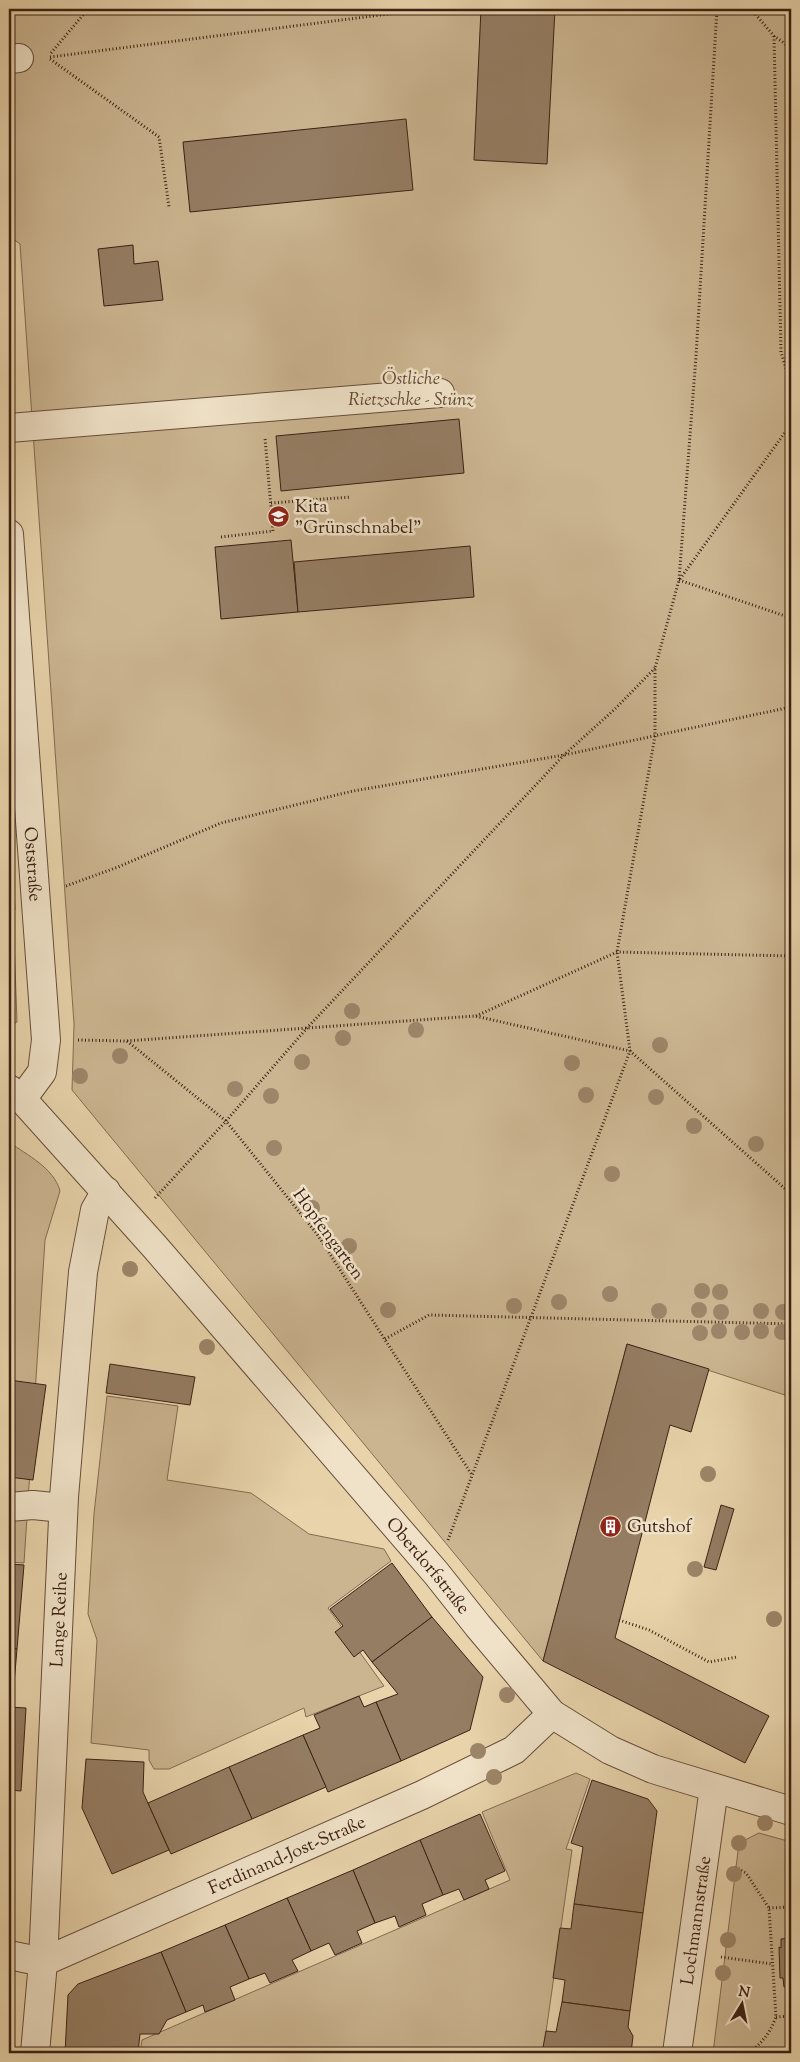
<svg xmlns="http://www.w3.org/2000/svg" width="800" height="2062" viewBox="0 0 800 2062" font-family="'Sorts Mill Goudy',serif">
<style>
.green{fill:#cbb591;stroke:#846a52}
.building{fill:#957d63;stroke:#3c2014}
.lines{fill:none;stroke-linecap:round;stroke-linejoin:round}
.minor-casing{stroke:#674d3a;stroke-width:30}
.path{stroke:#3c2014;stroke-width:3;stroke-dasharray:1 2.5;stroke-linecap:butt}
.minor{stroke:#f0e2c8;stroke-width:28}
.tree{fill:#9d8569}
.labels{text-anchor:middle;stroke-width:5;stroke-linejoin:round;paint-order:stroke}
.park-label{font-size:18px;font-style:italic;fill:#604533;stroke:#f0e2c8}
.poi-label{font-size:18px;fill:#3c2014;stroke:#f0e2c8;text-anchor:start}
.street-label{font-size:18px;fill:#3c2014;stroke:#f0e2c8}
</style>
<rect width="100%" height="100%" fill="#e8d3ab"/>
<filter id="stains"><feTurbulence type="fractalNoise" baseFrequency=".004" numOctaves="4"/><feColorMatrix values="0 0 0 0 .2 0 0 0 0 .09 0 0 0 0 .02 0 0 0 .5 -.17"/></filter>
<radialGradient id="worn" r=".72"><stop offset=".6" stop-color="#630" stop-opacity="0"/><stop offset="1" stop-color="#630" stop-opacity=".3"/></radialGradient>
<g class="green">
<path d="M9,9h782v1388l-164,-53 -84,317 -471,-571 2,-66 -54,-780 -11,-8z"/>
<path d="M9,790l6,120 -6,-4z"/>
<path d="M9,912h4l4,110 -8,4z"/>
<path d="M9,1142c18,13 45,26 51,49l-15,49 -21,323 -15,-1z"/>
<path d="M107,1396l71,10 -11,74 84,13 58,41 75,15 7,12 -63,47 56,78 -78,31 -2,-9 -135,61h-15l-5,-9v-10l-58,-7 6,-103 -9,-26 6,-100z"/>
<path d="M576,1773l14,6 -24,70 6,1 -29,203h-403l2,-13 368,-160 -28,-68z"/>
<path d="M759,1833l32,9v211h-78l26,-210z"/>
</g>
<g class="building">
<path d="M481,9h74l-8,155 -73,-4z"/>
<path d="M406,119l7,71 -223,22 -7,-70z"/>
<path d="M133,245l1,19 24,-3 5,39 -59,6 -6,-57z"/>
<path d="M459,419l5,54 -183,18 -5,-55z"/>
<path d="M291,540l7,72 -77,7 -6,-72z"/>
<path d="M470,546l4,51 -176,15 -4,-50z"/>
<path d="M627,1344l82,25 -18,63 -21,-7 -55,213 154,78 -24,47 -202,-102z"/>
<path d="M110,1364l85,13 -5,28 -84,-12z"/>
<path d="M9,1380l37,5 -13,95 -24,-3z"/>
<path d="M721,1505l13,4 -18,61 -12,-3z"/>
<path d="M392,1563l40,54 -60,45 -9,-12 -9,7 -19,-25 8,-6 -13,-17z"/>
<path d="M9,1564l15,1 -7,84 -8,-1z"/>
<path d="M432,1617l51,60 -13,53 -69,31 -25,-59 22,-8 -26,-32z"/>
<path d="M9,1648l8,1 -5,58h-3z"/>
<path d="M359,1696l5,11 12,-5 25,59 -73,31 -25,-57 17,-7 -6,-13z"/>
<path d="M9,1707l17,1 -5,83 -12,-1z"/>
<path d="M303,1735l23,52 -74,32 -23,-52z"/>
<path d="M86,1759l58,3 -1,30 26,58 -57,24 -30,-66z"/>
<path d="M229,1767l23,52 -81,35 -23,-51z"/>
<path d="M592,1780l56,19 9,12 -14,102 -69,-9 9,-57 -12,-4z"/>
<path d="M480,1814l25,57 -20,9 4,9 -25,11 -5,-11 -16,6 -23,-55z"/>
<path d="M420,1840l23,55 -21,9 4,11 -27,12 -4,-11 -20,7 -22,-53z"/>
<path d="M353,1870l22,53 -18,8 5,12 -27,12 -6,-12 -18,8 -24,-53z"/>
<path d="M287,1898l24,53 -19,9 6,11 -28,12 -5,-10 -16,6 -24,-54z"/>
<path d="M574,1904l69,9 -13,98 -68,-9 3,-22 -12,-2 7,-50 11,1z"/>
<path d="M225,1925l24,54 -19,8 5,13 -30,12 -2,-7 -17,7 -25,-60z"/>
<path d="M791,1938v48l-7,1 -1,-9h-3l-1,-31 2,1v-9z"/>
<path d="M161,1952l25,60 -19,8 -8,14h-19l-2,19h-73l3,-58 10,-11z"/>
<path d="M562,2002l68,9 -2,16 5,9 -2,17h-89l4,-22 10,1z"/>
</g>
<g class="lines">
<defs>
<g id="minor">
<path d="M9,59l10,-1"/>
<path d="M9,428l431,-35"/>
<path id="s1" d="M9,534l37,506 -4,32 -20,27"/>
<path id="s2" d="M9,1089l13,10 133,148 281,326 42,53 74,88 58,36 43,19 138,42"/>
<path d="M9,1507l24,-2 30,3"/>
<path id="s3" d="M9,1955l34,7 379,-167 92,-45 38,-36"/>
<path id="s4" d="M35,2053l8,-91 21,-465 19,-225 12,-62 11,-19"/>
<path id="s5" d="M677,2053l37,-265"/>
</g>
</defs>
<use href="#minor" class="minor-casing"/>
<g class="path">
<path d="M751,9l23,27 17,12"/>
<path d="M774,36l7,316 10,33"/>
<path d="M51,53l37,-44"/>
<path d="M50,57l378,-48"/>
<path d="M50,59l109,78 10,70"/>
<path d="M271,503l80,-6"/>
<path d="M221,537l52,-6 -8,-93"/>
<path d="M680,579l111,-155"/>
<path d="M679,580l112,38"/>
<path d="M66,886l52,-19 103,-44 132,-32 211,-36 227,-48"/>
<path d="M476,1016l141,-64 174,4"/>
<path d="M78,1040l48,1 349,-25 155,35 161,143"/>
<path d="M127,1041l99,80 91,113 155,241"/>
<path d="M155,1198l71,-77 81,-93 257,-273 52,-47 39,-40"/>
<path d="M385,1339l44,-24 362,9"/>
<path d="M448,1540l182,-489 -13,-99 38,-216v-68l24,-88 17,-224 21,-347"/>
<path d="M619,1620l30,10 60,32 28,-5"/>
<path d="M735,1867l11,6 23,35 7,109c-6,16 -14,26 -27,36"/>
<path d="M769,1908l22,-1"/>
<path d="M721,1957l51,7"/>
<path d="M788,2016l2,37"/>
<path d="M776,2017l15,-1"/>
</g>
<use href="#minor" class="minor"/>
</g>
<g class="tree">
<circle cx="352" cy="1011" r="8"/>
<circle cx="416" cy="1030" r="8"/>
<circle cx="343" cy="1038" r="8"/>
<circle cx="660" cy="1045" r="8"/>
<circle cx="120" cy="1056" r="8"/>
<circle cx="302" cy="1062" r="8"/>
<circle cx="572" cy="1063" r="8"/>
<circle cx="80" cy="1076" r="8"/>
<circle cx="235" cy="1089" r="8"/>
<circle cx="586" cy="1095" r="8"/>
<circle cx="271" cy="1096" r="8"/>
<circle cx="656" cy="1097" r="8"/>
<circle cx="694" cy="1126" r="8"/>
<circle cx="756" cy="1144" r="8"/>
<circle cx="274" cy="1148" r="8"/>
<circle cx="612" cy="1174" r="8"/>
<circle cx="312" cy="1208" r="8"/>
<circle cx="349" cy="1246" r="8"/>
<circle cx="130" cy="1269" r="8"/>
<circle cx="702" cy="1291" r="8"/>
<circle cx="720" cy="1292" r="8"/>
<circle cx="610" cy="1294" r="8"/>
<circle cx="559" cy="1302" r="8"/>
<circle cx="514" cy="1306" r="8"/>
<circle cx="388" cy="1310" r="8"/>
<circle cx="699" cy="1310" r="8"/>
<circle cx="659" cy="1311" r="8"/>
<circle cx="761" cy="1311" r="8"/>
<circle cx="721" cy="1312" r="8"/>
<circle cx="783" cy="1312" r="8"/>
<circle cx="719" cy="1331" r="8"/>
<circle cx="761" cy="1331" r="8"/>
<circle cx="742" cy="1332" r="8"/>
<circle cx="782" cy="1332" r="8"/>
<circle cx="700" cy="1333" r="8"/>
<circle cx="207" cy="1347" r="8"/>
<circle cx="708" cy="1474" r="8"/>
<circle cx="695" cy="1569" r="8"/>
<circle cx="774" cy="1619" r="8"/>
<circle cx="507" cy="1695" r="8"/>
<circle cx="478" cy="1751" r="8"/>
<circle cx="494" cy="1777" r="8"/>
<circle cx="765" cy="1823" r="8"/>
<circle cx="739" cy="1843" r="8"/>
<circle cx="734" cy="1874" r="8"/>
<circle cx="728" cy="1940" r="8"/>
<circle cx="723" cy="1973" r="8"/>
</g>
<defs>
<symbol id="school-disc" viewBox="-11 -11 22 22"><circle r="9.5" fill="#8f2418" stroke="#f0e2c8"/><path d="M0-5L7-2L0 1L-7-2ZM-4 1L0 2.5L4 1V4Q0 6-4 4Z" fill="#fff"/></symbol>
<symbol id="building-disc" viewBox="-11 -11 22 22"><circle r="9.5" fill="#8f2418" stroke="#f0e2c8"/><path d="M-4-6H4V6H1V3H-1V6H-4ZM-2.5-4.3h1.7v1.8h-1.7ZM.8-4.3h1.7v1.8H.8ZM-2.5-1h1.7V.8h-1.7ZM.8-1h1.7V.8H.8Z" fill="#fff"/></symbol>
</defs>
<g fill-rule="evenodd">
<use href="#school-disc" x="266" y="504" width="25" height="25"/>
<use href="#building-disc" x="598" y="1514" width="25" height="25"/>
</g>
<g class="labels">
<g class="park-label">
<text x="411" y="384">Östliche<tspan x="411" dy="21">Rietzschke - Stünz</tspan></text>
</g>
<g class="poi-label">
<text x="295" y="512">Kita<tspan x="295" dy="21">"Grünschnabel"</tspan></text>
<text x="627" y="1532">Gutshof</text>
</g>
<g class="street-label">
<text dy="6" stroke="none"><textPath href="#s1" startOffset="331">Oststraße</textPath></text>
<text transform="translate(329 1234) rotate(54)" y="6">Hopfengarten</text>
<text dy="6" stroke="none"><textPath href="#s2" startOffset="635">Oberdorfstraße</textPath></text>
<text dy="6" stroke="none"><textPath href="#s4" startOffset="434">Lange Reihe</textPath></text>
<text dy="6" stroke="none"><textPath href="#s3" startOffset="301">Ferdinand-Jost-Straße</textPath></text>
<text dy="6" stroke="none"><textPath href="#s5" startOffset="134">Lochmannstraße</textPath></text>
</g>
</g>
<rect width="800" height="2062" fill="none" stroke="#e8d3ab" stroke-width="30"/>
<rect x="10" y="10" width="780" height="2042" fill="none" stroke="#3c2014" stroke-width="2.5"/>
<rect x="15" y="15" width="770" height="2032" fill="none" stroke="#3c2014"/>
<g transform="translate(742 2004) rotate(10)" stroke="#f0e2c8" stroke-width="4" paint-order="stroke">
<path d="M0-4L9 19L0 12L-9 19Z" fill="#3c2014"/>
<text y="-8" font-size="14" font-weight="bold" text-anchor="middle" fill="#3c2014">N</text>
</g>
<rect width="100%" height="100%" filter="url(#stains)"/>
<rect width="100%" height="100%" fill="url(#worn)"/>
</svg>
